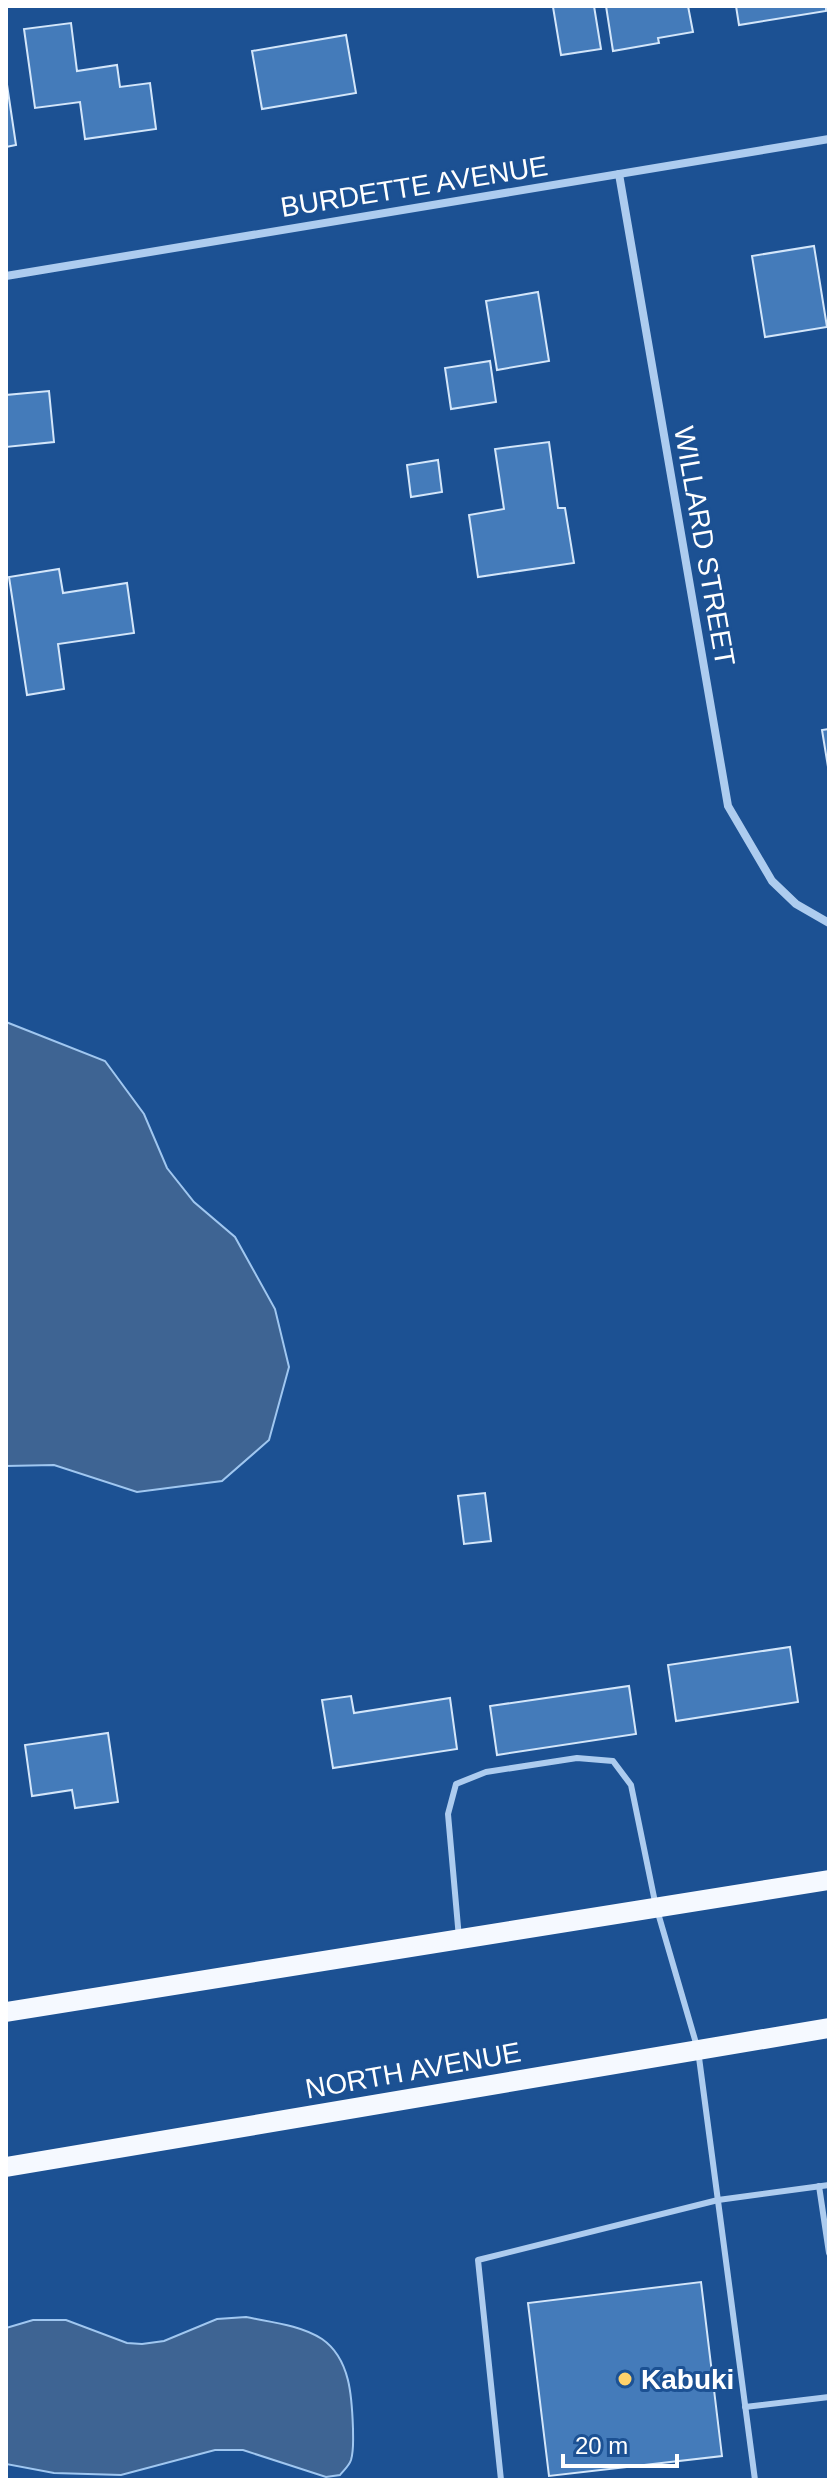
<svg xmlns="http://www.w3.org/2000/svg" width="835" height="2486" viewBox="0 0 835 2486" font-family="Helvetica,sans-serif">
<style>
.water{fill:#3e6493;stroke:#a0c7f0;stroke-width:2}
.building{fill:#447bba;stroke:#d3e6fa;stroke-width:2}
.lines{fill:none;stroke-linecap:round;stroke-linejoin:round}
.lane{stroke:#adccef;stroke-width:6}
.street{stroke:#adccef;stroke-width:8}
.primary{stroke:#f5f9ff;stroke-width:20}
.poi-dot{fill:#ffd26b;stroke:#1c5193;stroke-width:3}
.labels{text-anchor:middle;stroke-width:6;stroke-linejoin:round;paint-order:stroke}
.street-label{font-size:28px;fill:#fff;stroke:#1c5193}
.poi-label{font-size:28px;font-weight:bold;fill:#fff;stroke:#1c5193;text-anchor:start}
</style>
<rect width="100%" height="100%" fill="#1c5193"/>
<g class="water">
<path d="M6,1022l99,39 39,53 23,54 27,34 41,35 40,72 14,58 -20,73 -47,41 -85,11 -83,-27 -48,1z"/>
<path d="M246,2317c24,5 55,8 76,22 29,20 30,60 31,90 0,11 1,21 -2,31 -2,6 -7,10 -11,15l-14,2 -83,-27h-28l-94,25 -67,-2 -48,-9v-136l27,-8h33l61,23 15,1 22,-3 53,-22z"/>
</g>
<g class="building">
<path d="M594,6l7,43 -40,6 -8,-48z"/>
<path d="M606,6h82l5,26 -35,6 1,5 -46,8z"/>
<path d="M736,6h90v5l-87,14z"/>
<path d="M71,23l6,48 40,-6 3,22 30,-4 6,46 -71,10 -5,-37 -45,6 -11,-79z"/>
<path d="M346,35l10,58 -94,16 -10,-58z"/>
<path d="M6,78l10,67 -10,2z"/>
<path d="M814,246l13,81 -62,10 -13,-81z"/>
<path d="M538,292l11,69 -52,9 -11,-69z"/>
<path d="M490,361l6,41 -45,7 -6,-41z"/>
<path d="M49,391l5,51 -48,5v-52z"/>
<path d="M549,442l9,66h7l9,55 -96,14 -9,-62 35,-6 -9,-60z"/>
<path d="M438,460l4,32 -31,5 -4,-32z"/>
<path d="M59,569l4,24 64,-10 7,50 -76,11 6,45 -37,6 -18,-118z"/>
<path d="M829,729v44l-7,-43z"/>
<path d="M485,1493l6,48 -27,3 -6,-48z"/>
<path d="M790,1647l8,55 -122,19 -8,-56z"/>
<path d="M629,1686l7,48 -139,21 -7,-49z"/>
<path d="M351,1696l3,17 96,-15 7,51 -124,19 -11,-68z"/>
<path d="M108,1733l10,69 -43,6 -3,-18 -40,6 -7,-51z"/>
<path d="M701,2282l21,174 -173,20 -21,-173z"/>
</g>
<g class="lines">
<g class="lane">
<path d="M658,1913l40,137 57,430"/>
<path d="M459,1938l-11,-124 8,-30 30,-12 91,-14 36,3 18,24 24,117"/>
<path d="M819,2186l10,67"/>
<path d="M745,2407l84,-10"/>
<path d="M501,2480l-23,-220 240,-60 111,-15"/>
</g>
<g class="street">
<path d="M619,174l109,632 44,75 24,23 33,19"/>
<path d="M6,276l823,-137"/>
</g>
<g class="primary">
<path d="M6,2012l823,-132"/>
<path d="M6,2167l823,-139"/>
</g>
</g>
<circle class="poi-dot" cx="625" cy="2379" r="8"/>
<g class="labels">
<g class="street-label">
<text transform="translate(414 186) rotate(-9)" y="10">BURDETTE AVENUE</text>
<text transform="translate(705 546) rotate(80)" y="10">WILLARD STREET</text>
<text transform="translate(413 2070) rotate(-10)" y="10">NORTH AVENUE</text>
</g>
<g class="poi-label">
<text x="641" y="2389">Kabuki</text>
</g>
</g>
<rect width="835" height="2486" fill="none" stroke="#ffffff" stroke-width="16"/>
<path d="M563 2454v12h114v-12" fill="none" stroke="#ffffff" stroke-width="4"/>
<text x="575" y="2454" font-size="24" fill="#ffffff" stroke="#1c5193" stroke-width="6" paint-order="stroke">20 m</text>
</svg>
